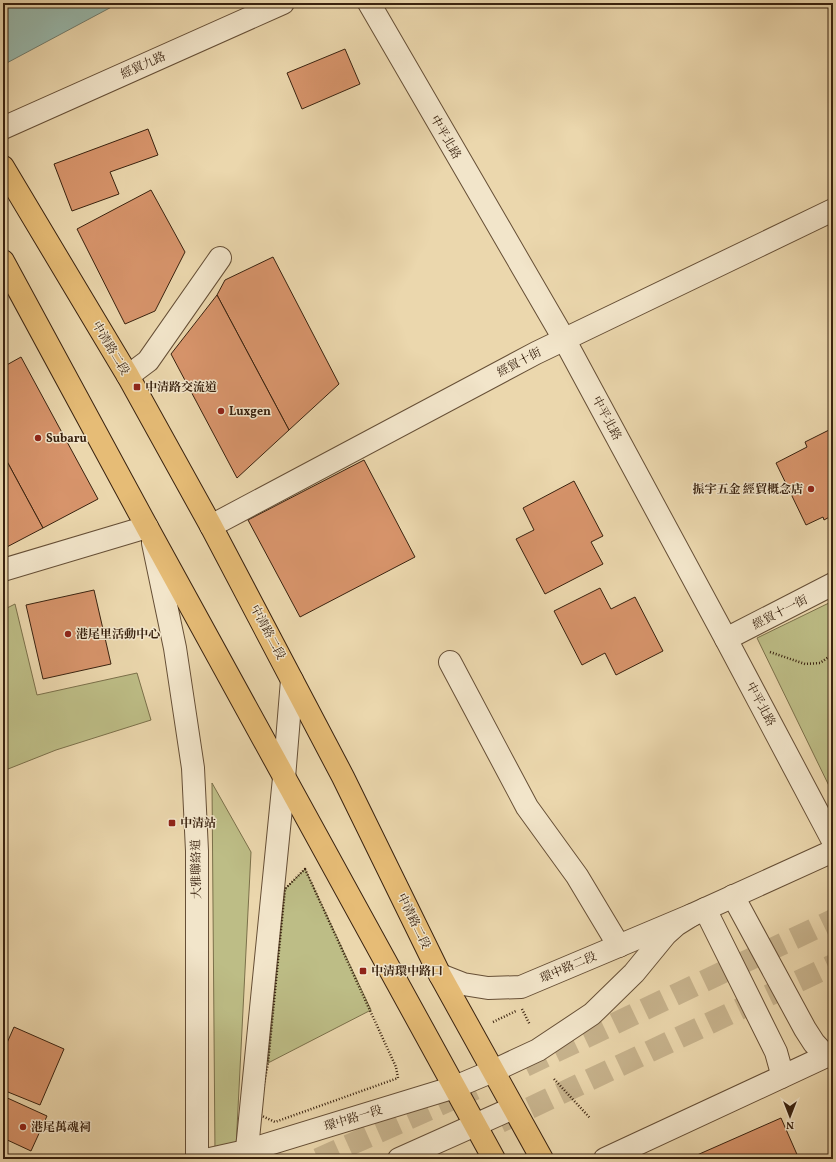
<svg xmlns="http://www.w3.org/2000/svg" width="836" height="1162" viewBox="0 0 836 1162" font-family="Vollkorn,'Noto Serif TC',serif">
<style>
.green{fill:#bdbd86;stroke:#7b704a}
.water{fill:#98b9ad;stroke:#727d6e}
.building{fill:#d7946b;stroke:#39220f}
.lines{fill:none;stroke-linecap:round;stroke-linejoin:round}
.highway-tunnel{stroke:#c7b38d;stroke-width:22;stroke-dasharray:22 11;stroke-linecap:butt}
.minor-casing{stroke:#664f36;stroke-width:24}
.major-casing{stroke:#39220f;stroke-width:24}
.path{stroke:#39220f;stroke-width:2.5;stroke-dasharray:1 2;stroke-linecap:butt}
.minor{stroke:#f2e5ca;stroke-width:22}
.major{stroke:#e6bc76;stroke-width:22}
.poi-dot{fill:#8f2418;stroke:#f2e5ca;stroke-width:1.5}
.labels{text-anchor:middle;stroke-width:3;stroke-linejoin:round;paint-order:stroke}
.street-label{font-size:12px;fill:#39220f;stroke:#f2e5ca}
.poi-label{font-size:12px;font-weight:bold;fill:#39220f;stroke:#f2e5ca;text-anchor:start}
</style>
<rect width="100%" height="100%" fill="#ebd7ad"/>
<filter id="stains"><feTurbulence type="fractalNoise" baseFrequency=".005" numOctaves="4"/><feColorMatrix values="0 0 0 0 .2 0 0 0 0 .09 0 0 0 0 .02 0 0 0 .5 -.17"/></filter>
<radialGradient id="worn" r=".72"><stop offset=".6" stop-color="#630" stop-opacity="0"/><stop offset="1" stop-color="#630" stop-opacity=".3"/></radialGradient>
<g class="green">
<path d="M833,601v193l-76,-156z"/>
<path d="M15,604l22,91 100,-22 14,47 -95,30 -53,21v-161z"/>
<path d="M212,783l39,69 -15,296 -21,6z"/>
<path d="M305,869l66,141 -103,53 17,-174z"/>
</g>
<path class="water" d="M3,3h116l-116,62z"/>
<g class="building">
<path d="M345,49l15,35 -58,25 -15,-36z"/>
<path d="M148,129l10,26 -48,17 9,22 -47,17 -18,-47z"/>
<path d="M151,190l34,62 -30,59 -30,13 -48,-95z"/>
<path d="M273,257l66,127 -50,46 -72,-135 8,-15z"/>
<path d="M217,295l72,135 -52,48 -66,-124z"/>
<path d="M21,357l77,142 -55,29 -40,-74v-87z"/>
<path d="M833,428v87l-9,5 -1,-3 -17,8 -30,-62 31,-16 -2,-5z"/>
<path d="M3,454l40,74 -40,21z"/>
<path d="M364,460l51,97 -115,60 -52,-97z"/>
<path d="M574,481l29,55 -12,6 12,22 -58,30 -29,-55 18,-9 -11,-22z"/>
<path d="M600,588l11,21 24,-12 28,54 -47,24 -11,-22 -23,12 -28,-54z"/>
<path d="M94,590l17,74 -68,15 -17,-74z"/>
<path d="M14,1027l50,22 -24,56 -37,-15v-38z"/>
<path d="M3,1096l44,20 -16,35 -28,-13z"/>
<path d="M781,1118l18,41h-111z"/>
</g>
<g class="lines">
<g class="highway-tunnel">
<path d="M525,1066l308,-146"/>
<path d="M500,1122l333,-157"/>
<path d="M318,1159l157,-70"/>
</g>
<defs>
<g id="minor">
<path d="M369,3l195,336 162,300 107,202"/>
<path d="M3,128l280,-125"/>
<path d="M128,376l20,-15 72,-103"/>
<path d="M211,526l325,-173 297,-143"/>
<path d="M153,543l22,105 18,120 4,83v308"/>
<path d="M3,570l144,-43"/>
<path d="M726,639l107,-55"/>
<path d="M450,662l77,145 50,69 42,70"/>
<path d="M733,896l72,133 9,14 12,13"/>
<path d="M705,909l71,143 5,18v7"/>
<path d="M440,975l23,9 25,4 33,-1 171,-72 141,-64"/>
<path d="M210,1159l36,-8 209,-64 38,-16 45,-21 54,-36 42,-41 32,-39 10,-9 16,-10"/>
<path d="M246,1159l38,-381 8,-98"/>
<path d="M399,1159l114,-51"/>
<path d="M605,1159l228,-106"/>
</g>
<g id="major">
<path d="M3,167l125,209 83,150 132,251 97,198 102,184"/>
<path d="M3,261l144,266 347,632"/>
</g>
</defs>
<use href="#minor" class="minor-casing"/>
<use href="#major" class="major-casing"/>
<g class="path">
<path d="M770,652l35,12 15,-1 13,-9"/>
<path d="M305,869l91,198 2,11 -123,44 -17,-8 10,-51 17,-174z"/>
<path d="M522,1009l8,16"/>
<path d="M493,1022l23,-11"/>
<path d="M554,1079l36,39"/>
</g>
<use href="#minor" class="minor"/>
<use href="#major" class="major"/>
</g>
<g class="poi-dot">
<rect x="133" y="383" width="8" height="8" rx="2"/>
<circle cx="221" cy="411" r="4"/>
<circle cx="38" cy="438" r="4"/>
<circle cx="811" cy="489" r="4"/>
<circle cx="68" cy="634" r="4"/>
<rect x="168" y="819" width="8" height="8" rx="2"/>
<rect x="359" y="967" width="8" height="8" rx="2"/>
<circle cx="23" cy="1127" r="4"/>
</g>
<g class="labels">
<g class="street-label">
<text transform="translate(143 65) rotate(-24)" y="4">經貿九路</text>
<text transform="translate(446 137) rotate(60)" y="4">中平北路</text>
<text transform="translate(111 348) rotate(59)" y="4">中清路二段</text>
<text transform="translate(519 362) rotate(-28)" y="4">經貿十街</text>
<text transform="translate(607 418) rotate(62)" y="4">中平北路</text>
<text transform="translate(780 612) rotate(-27)" y="4">經貿十一街</text>
<text transform="translate(268 632) rotate(62)" y="4">中清路二段</text>
<text transform="translate(761 704) rotate(62)" y="4">中平北路</text>
<text transform="translate(196 869) rotate(-91)" y="4">大雅聯絡道</text>
<text transform="translate(414 921) rotate(64)" y="4">中清路二段</text>
<text transform="translate(568 967) rotate(-23)" y="4">環中路二段</text>
<text transform="translate(353 1118) rotate(-17)" y="4">環中路一段</text>
</g>
<g class="poi-label">
<text x="145" y="391">中清路交流道</text>
<text x="229" y="415">Luxgen</text>
<text x="46" y="442">Subaru</text>
<text x="803" y="493" text-anchor="end">振宇五金 經貿概念店</text>
<text x="76" y="638">港尾里活動中心</text>
<text x="180" y="827">中清站</text>
<text x="371" y="975">中清環中路口</text>
<text x="31" y="1131">港尾萬魂祠</text>
</g>
</g>
<rect width="836" height="1162" fill="none" stroke="#ebd7ad" stroke-width="16"/>
<rect x="4" y="4" width="828" height="1154" fill="none" stroke="#39220f" stroke-width="2"/>
<rect x="8" y="8" width="820" height="1146" fill="none" stroke="#39220f"/>
<g transform="translate(790 1116) rotate(180)" stroke="#f2e5ca" stroke-width="3" paint-order="stroke">
<path d="M0-3L7 15L0 10L-7 15Z" fill="#39220f"/>
<text y="-6" font-size="11" font-weight="bold" text-anchor="middle" fill="#39220f">N</text>
</g>
<rect width="100%" height="100%" filter="url(#stains)"/>
<rect width="100%" height="100%" fill="url(#worn)"/>
</svg>
